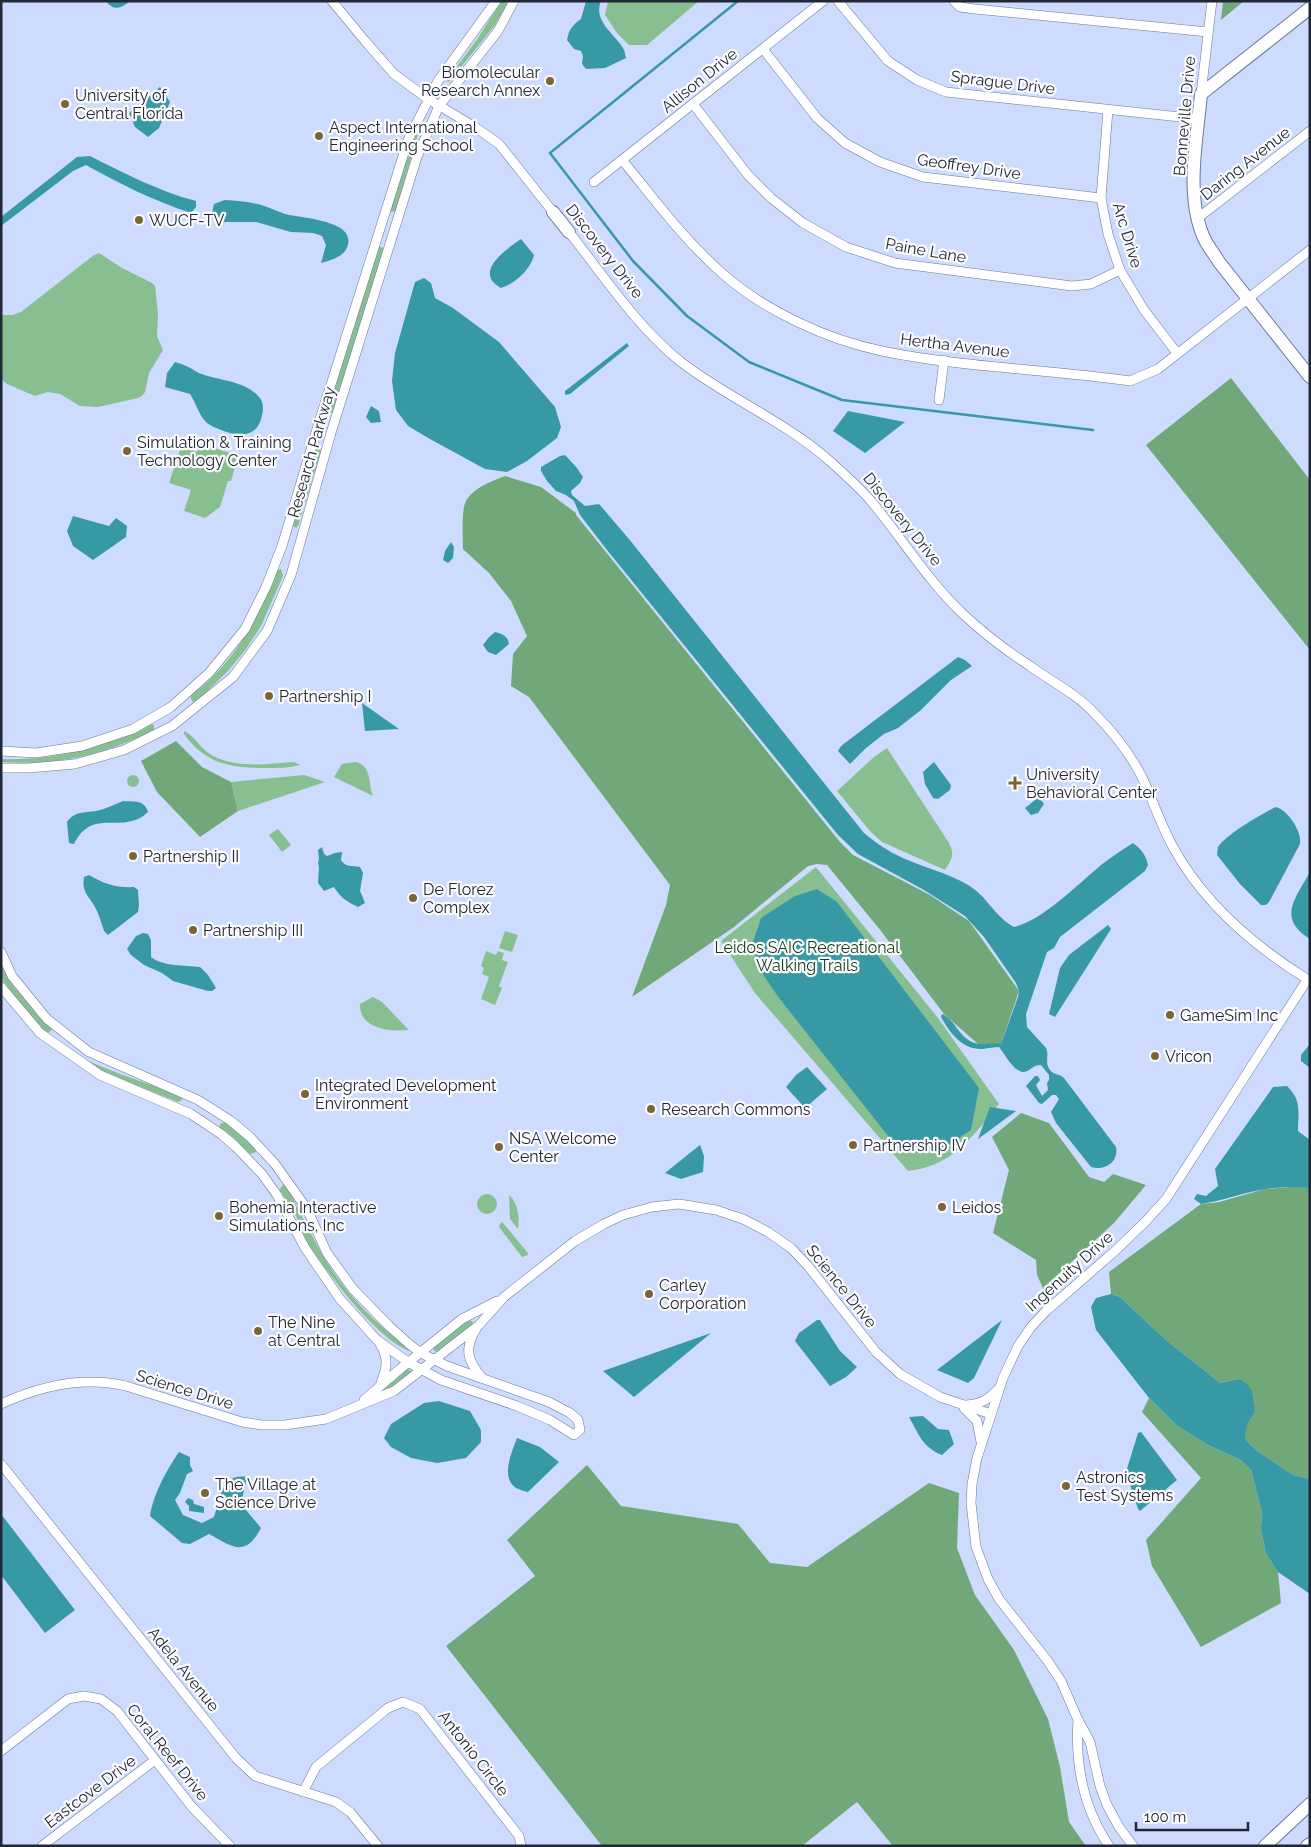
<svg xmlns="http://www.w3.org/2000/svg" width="1311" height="1847" viewBox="0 0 1311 1847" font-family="Raleway,sans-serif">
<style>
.green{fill:#88bf90}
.forest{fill:#71a879}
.water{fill:#3899a6}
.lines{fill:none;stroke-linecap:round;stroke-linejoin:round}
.stream{stroke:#3899a6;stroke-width:2.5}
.street-casing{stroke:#68779e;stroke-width:10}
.secondary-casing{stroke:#68779e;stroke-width:14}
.street{stroke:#fff;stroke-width:9}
.secondary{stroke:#fff;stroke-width:12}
.poi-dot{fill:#796634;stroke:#fcfcfc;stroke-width:2}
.labels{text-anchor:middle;stroke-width:4.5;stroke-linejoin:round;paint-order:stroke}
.poi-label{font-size:16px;fill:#212737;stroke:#fcfcfc;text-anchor:start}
.street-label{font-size:16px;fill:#212737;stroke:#fcfcfc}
.park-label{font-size:16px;fill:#103a1a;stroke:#fcfcfc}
</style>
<rect width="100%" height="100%" fill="#cddbfe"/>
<g class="green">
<path d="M505,1l2,3 -12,21 -46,57 -3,-1 30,-40 25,-39z"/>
<path d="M608,1h91l-52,44h-18l-12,-12 -12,-18z"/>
<path d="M421,123l-25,88 -5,1 -2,-2 23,-73z"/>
<path d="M379,246l5,3 -50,163 -3,1 -4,-3 50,-162z"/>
<path d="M99,253l23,15 30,15 3,3 3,28 -1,22 6,14 -14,23 -4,19 -3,4 -4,2 -40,9 -18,-1 -20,-12 -12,-2 -13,4 -28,-12 -6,-5v-64h12l8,-3 73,-57z"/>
<path d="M202,444l43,14 -7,-1 -7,24h-3l-8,26 -15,11 -21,-7 7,-21 -22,-7 12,-36 16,5 3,-7z"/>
<path d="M317,447l3,1 1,3 -23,75 -2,2 -3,-2 -2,-3 24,-74z"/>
<path d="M281,569l2,7 -22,50 -15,23 -18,22 -31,30 -4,1 -2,-3v-4c43,-31 67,-76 86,-125z"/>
<path d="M151,724l3,1v5c-50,25 -97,36 -153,32v-3c53,2 103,-12 150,-35z"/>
<path d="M184,731c10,4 16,17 26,23 24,15 57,10 84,8l6,3c-11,3 -23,3 -34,3 -35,0 -61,-4 -82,-34z"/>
<path d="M887,748l62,95c6,12 3,16 -4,27l-63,-28 -12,-11 -33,-40 37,-34z"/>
<path d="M356,762c16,4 12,21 17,34l-39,-19 8,-13z"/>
<path d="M304,775l21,7 -87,29 -7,-29z"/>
<circle cx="133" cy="781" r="6"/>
<path d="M278,829l13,16 -9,7 -13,-17z"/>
<path d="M816,867l122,151 61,86c-20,25 -41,54 -72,63 -6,2 -13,3 -19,4l-153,-178 -34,-52z"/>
<path d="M505,931l13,4 -6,17 -13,-4z"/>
<path d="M486,951l10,4 2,-4 6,2 -2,7 6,2 -9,24 3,2 -7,17 -14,-6 8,-22 -7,-3 2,-6 -3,-2z"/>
<path d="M1,964l12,22 39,43 -2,3 -4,1 -28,-31 -16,-23z"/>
<path d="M373,997l9,5 27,28c-19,2 -50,-1 -49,-26z"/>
<path d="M86,1060c31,14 64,24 95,36l1,4 -4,2 -78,-31z"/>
<path d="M225,1122l31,26v4l-6,2 -16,-16 -14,-10v-4z"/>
<path d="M283,1185l4,2c16,30 30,62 50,90 20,28 45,52 73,72l-1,2c-33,-13 -80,-76 -100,-106 -5,-7 -8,-17 -11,-25 -6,-10 -12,-20 -18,-30l1,-3z"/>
<circle cx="487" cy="1204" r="10"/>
<path d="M509,1195c9,8 11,23 9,34l-8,-10z"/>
<path d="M501,1222l2,1 25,30v2l-6,2 -23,-30z"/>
<path d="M469,1320l4,2 -2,4 -33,26 -4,-1v-4z"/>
<path d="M408,1369l4,3 -23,18 -14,4z"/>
</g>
<g class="forest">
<path d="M1223,1h21l-23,19z"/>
<path d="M1231,378l79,102v170l-164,-205z"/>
<path d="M505,476l36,11 35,26v2l264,327 13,13 77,40 39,26 50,70 -18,53h-23l-34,-30 -63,-83 -54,-66 -10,-1 -9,2 -74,61 -102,70 34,-92 4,-20 -141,-188 -18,-11 2,-32 14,-18 -16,-35 -22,-28 -26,-24c0,-11 -2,-39 3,-48 7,-13 26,-20 39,-25z"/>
<path d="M176,741l26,26 29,15 7,29 -38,26 -43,-45 -16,-31z"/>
<path d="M1021,1113l28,10 40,54 15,5 9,-8 33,11 -32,38 -71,65 -6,-13 -1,-15 -43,-27 16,-63 -17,-33z"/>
<path d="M1293,1187l17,1v291l-17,-4 -37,-25 -11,-11 1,-15 9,-12 -16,-33 -19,4 -54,-43 -46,-43 -9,-3 -2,-22 92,-68 18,-2 46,-13z"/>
<path d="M1149,1398l27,27 32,20 33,15 10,10 11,42 -1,17 5,25 12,18 3,31 -80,44 -49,-81 -6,-26 55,-62 -59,-66z"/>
<path d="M587,1465l34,41 117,18 32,39 37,4 122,-84 30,10 -2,55 18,47 39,55 34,69 12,48 9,55 17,24h-193l-36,-44 -55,44h-200l-156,-200 89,-70 -28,-36z"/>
</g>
<g class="water">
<path d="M106,1h24c-8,7 -16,11 -24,0z"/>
<path d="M586,1h15c-9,21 17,35 23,49 1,2 1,5 2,8l-21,10 -19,1 -4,-5 1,-8 -2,-5 -7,-2 -7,-9c2,-10 5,-15 14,-21z"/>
<path d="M160,87l10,15 -11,26 -11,9 -13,-10 -6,-14z"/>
<path d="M90,156c34,17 68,35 106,45v6l-5,6c-37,-12 -71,-29 -105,-48l-13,6 -72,55v-9l76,-60z"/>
<path d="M225,200c14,1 29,2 42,7 6,2 12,5 18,7 15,4 69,6 63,30 -2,12 -16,16 -27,19l5,-18 -4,-9 -9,-3 -22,-1 -35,-10h-38l-7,-5 3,-13z"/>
<path d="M521,239l13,16c-3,14 -19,29 -33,33 -29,-16 6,-39 20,-49z"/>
<path d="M424,278l7,5 4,15 18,10 46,34 56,65 6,20 -4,11 -30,23 -20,11 -22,-3 -55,-30 -22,-13 -12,-16 -4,-29 3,-28 20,-71z"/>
<path d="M627,343l2,3 -59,48 -5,1v-4z"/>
<path d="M175,362c11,3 15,6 24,11 19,8 46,7 60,24 4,4 5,12 3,18 -4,23 -23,22 -41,15 -5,-2 -10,-4 -14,-7 -8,-7 -11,-20 -17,-29l-25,-7 2,-14z"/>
<path d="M371,406l8,5 2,11 -10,1 -5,-6z"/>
<path d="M848,411l57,11 -40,31 -32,-22z"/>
<path d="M565,455l12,13 6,9 -3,6 -9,8 1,4 13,11 14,-2 30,35 235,294c12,10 25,19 39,25 22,10 45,15 65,27 19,11 27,32 46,42 28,-6 64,-43 87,-62 10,-8 21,-15 32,-22 8,6 13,12 15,22l-3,6 -85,66 -6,11 -7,4 -21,62 1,13 19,21c4,8 -3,16 6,24 4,3 8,2 12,6l52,69c3,15 -11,24 -25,20l-35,-44 -5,-11 8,-13 -3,-4h-4l-10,9 -3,-1 -13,-17 9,-10h3l2,4 -4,5 6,11 6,-6 -1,-7 2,-3v-5l-8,-10c-7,0 -8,3 -14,6 -11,6 -22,-17 -28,-24 -5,0 -10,1 -16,2 -21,1 -33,-16 -42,-32l1,-3c11,4 16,20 28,27 10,6 20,1 31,3l17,-47 1,-6 -3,-8 -32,-46 -19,-21 -41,-26 -66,-36 -20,-19 -231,-285 -27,-35 -6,-14 -8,-6 -10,-4 -9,-10 -6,-10v-4l19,-11z"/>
<path d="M73,516l36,10 7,-8 11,8 -1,11 -33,23 -20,-14 -6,-15z"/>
<path d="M451,542l3,5 -1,11 -5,5 -5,-3 2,-9z"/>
<path d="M495,632c7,2 13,4 14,12l-13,11 -8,-3 -5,-7 6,-8z"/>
<path d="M958,657l7,3 7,6 -21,14 -30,30 -23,18 -14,6 -18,14 -16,16 -12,-13 3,-5z"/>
<path d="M362,703l37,26 -34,2z"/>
<path d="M934,762l17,23 -1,5 -12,9 -5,-1 -8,-14 -2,-12z"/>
<path d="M1039,797l5,7 -6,9 -7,2 -6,-7z"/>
<path d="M123,801c11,1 21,-2 25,11 -25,24 -55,-6 -74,32l-5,-1 -2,-21c8,-11 16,-9 29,-11 9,-2 18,-6 27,-10z"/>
<path d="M1276,807c12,3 26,25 24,37l-31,58 -3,3h-5l-21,-21 -23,-29c0,-1 1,-8 1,-8 7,-12 45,-34 58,-40z"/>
<path d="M322,847l2,7 3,2 8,-3 7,-1 -1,8c5,8 11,5 19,7l3,6 -3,18 5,12 -7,4c-11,-5 -18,-10 -24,-20l-10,4 -6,-8 1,-16 -1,-4 1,-4 -1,-9z"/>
<path d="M1310,872v67c-33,-21 -15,-40 0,-67z"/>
<path d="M89,875c15,9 28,13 45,12l4,3 1,15 -1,7 -30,23 -4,-4c-2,-6 -4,-13 -7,-20 -6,-14 -16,-17 -13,-34z"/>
<path d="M817,889l20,13 142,186 -8,42c-29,19 -35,26 -71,21l-121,-153 -21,-31 -5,-25 8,-24 34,-22z"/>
<path d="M1108,925l3,4 -56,88 -6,-3 11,-46 9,-13z"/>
<path d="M143,933l5,1 3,6v17c13,10 33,8 49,10l8,8 8,13 -4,3h-4l-35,-10 -11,-8 -18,-8 -13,-10 -4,-6 9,-13z"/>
<path d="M1310,1044v24l-9,-7v-6z"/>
<path d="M807,1067l20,22 -22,19 -19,-21 10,-12z"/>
<path d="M1287,1086c15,15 11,25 11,45l12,9v48c-15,-1 -29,-1 -44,1 -22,3 -43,12 -65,15l-7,-5 3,-5 9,2 12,-10 -3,-17 58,-82z"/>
<path d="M990,1107l26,4 -38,28z"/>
<path d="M700,1145l4,11 -1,16 -22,7 -16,-6z"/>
<path d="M1111,1294l9,3 46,43 54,43 19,-4 8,5 5,7 3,21 -8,12 -2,15 11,11 37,25 17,4v115l-32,-22 -12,-18 -5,-25 1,-17 -11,-42 -10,-10 -33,-15 -32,-20 -27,-27 -53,-68 -5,-23 5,-9z"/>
<path d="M817,1320h3l20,31 17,16 -11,10 -16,9 -35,-45 4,-8z"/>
<path d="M1002,1320l-28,58 -6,5 -31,-13z"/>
<path d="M711,1333l-77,64 -31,-26z"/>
<path d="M439,1401l31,10 11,19v12l-15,16 -29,5 -26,-5 -20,-11 -7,-9 7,-14 33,-21z"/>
<path d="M923,1416l15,13 11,1 5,14 -12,11c-20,-8 -23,-21 -33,-38z"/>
<path d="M1141,1432l36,48 -37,31 -2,-2 -12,-37 12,-39z"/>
<path d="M517,1438l23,9 19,15 -31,30c-4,-1 -8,-2 -12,-4 -16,-11 -4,-36 1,-50z"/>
<path d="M179,1452l11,5v8l3,6 -6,3 -7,19 -5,7 8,15 19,8 12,-6c7,-20 7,-44 33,-40l-6,27 20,24c-16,30 -28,19 -52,6l-19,10 -8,-1 -32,-27c3,-21 17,-47 29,-64z"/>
<path d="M188,1498l5,2 1,4 10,3v6l-15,-2v-5l-4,-4z"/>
<path d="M1,1514l74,96 -30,23 -44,-58z"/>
</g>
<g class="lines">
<path class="stream" d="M738,1l-188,152 83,108 54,55 62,46 93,38 251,30"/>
<defs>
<g id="street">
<path d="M332,1l33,40 29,33 34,25 47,28 24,17 54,68"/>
<path d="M838,1l50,60 29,19 29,12 253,27"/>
<path d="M954,1l6,6 15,2 233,23"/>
<path d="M763,49l54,69 28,25 35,19 43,15 178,21"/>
<path d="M1201,94l11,-93"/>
<path d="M693,104l55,71 23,23 32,25 43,24 49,16 177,23 19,-2 29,-14"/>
<path d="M1108,110l-7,88 7,36 12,36 24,40 33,43"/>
<path d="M623,161c32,39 62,80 100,113 42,37 105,66 159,77 82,17 166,18 248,30l28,-12 152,-119"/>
<path d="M594,182l229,-181"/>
<path d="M1198,218l112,-87"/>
<path d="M569,232c34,43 69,96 112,130 48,37 106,60 151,101 13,12 28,25 39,38 31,37 56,79 91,112 21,20 45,38 68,53 22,16 47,28 65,48 18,18 36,41 48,65 10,22 18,46 30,68 31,57 82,100 137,134"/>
<path d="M939,400l5,-40"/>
<path d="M1,751l35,2 46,-7 51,-17 38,-22 38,-34 36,-44 21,-42 16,-41 35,-117 91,-289 30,-59 58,-80"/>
<path d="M1,768h28l46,-4 49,-14 48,-24 61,-49 34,-46 24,-56 40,-142 86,-276 22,-51 59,-75 16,-30"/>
<path d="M1,952l11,24 35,43 42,33 109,48 33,21 19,16 25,27 32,45 20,44 26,36 36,37 20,18 12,9 26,13 102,36 21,11 8,7 2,10 -6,5 -24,-15 -33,-14 -76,-26 -33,-18 -31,-22 -37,-41 -35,-51 -28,-53 -15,-21 -26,-27 -15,-13 -30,-20 -91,-39 -60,-42 -39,-46"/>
<path d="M476,1329c-12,20 -9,31 6,49"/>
<path d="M380,1344c9,14 7,24 1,39"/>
<path d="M364,1400l36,-31 62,-50 35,-18"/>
<path d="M1,1404c39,-18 82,-28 125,-18l116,36 20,3h23l41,-6 68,-28 85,-66 25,-28 71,-56 29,-17 19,-9 29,-8 27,-3 37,6 27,9 25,13 23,16 17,18 68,86 24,22 40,23 51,17"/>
<path d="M966,1405c15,-1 22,-5 32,-16"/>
<path d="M964,1408l13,13 4,21"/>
<path d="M1,1464l235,294 19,18 81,26 14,10 28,34"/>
<path d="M1078,1720c-3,45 6,89 31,126"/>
<path d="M1,1751l67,-52 16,-3 17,3 16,12 75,96 38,39"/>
<path d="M303,1792l13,-25 72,-59 15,-6 17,7 99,127 2,10"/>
<path d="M42,1846l113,-86"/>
<path d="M1133,1846l-14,-19 -12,-22 -7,-19 -10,-44 -12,-22 -17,-39 -14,-21 -48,-61 -11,-20 -12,-32 -5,-44 1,-19 5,-26 26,-80 15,-32 13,-19 15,-16 69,-60 31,-30 20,-22 141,-219"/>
</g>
<g id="secondary">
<path d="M1310,8l-109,86c-4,45 -17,106 5,148 4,7 9,13 13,20l91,115"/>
<path d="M553,212l16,20"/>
<path d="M1265,1846l45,-42"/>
<path d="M1307,1846l3,-2"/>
</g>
</defs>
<use href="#street" class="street-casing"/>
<use href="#secondary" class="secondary-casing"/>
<use href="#street" class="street"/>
<use href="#secondary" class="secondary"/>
</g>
<g class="poi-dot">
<circle cx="550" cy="81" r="5"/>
<circle cx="65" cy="104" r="5"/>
<circle cx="319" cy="136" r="5"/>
<circle cx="139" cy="220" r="5"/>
<circle cx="127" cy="451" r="5"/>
<circle cx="269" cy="696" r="5"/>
<path d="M1012.5 775.5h5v5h5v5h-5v5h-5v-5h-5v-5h5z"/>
<circle cx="133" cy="856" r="5"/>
<circle cx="413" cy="898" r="5"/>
<circle cx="193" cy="930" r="5"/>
<circle cx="1170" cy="1015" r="5"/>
<circle cx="1155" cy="1056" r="5"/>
<circle cx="305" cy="1094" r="5"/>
<circle cx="651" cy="1109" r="5"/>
<circle cx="853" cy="1145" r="5"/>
<circle cx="499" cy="1147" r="5"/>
<circle cx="942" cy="1207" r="5"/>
<circle cx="219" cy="1216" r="5"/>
<circle cx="649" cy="1294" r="5"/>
<circle cx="258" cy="1331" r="5"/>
<circle cx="1066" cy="1486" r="5"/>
<circle cx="205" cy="1493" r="5"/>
</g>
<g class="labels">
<g class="poi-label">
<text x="540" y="78" text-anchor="end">Biomolecular<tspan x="540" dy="18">Research Annex</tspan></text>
<text x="75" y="101">University of<tspan x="75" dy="18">Central Florida</tspan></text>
<text x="329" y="133">Aspect International<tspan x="329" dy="18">Engineering School</tspan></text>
<text x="149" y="226">WUCF-TV</text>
<text x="137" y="448">Simulation &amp; Training<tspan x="137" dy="18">Technology Center</tspan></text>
<text x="279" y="702">Partnership I</text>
<text x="1026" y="780">University<tspan x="1026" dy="18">Behavioral Center</tspan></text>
<text x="143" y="862">Partnership II</text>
<text x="423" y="895">De Florez<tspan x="423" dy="18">Complex</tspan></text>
<text x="203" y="936">Partnership III</text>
<text x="1180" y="1021">GameSim Inc</text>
<text x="1165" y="1062">Vricon</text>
<text x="315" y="1091">Integrated Development<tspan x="315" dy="18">Environment</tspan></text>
<text x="661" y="1115">Research Commons</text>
<text x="509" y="1144">NSA Welcome<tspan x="509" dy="18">Center</tspan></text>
<text x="863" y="1151">Partnership IV</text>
<text x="229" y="1213">Bohemia Interactive<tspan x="229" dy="18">Simulations, Inc</tspan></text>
<text x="952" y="1213">Leidos</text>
<text x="659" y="1291">Carley<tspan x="659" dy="18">Corporation</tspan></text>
<text x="268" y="1328">The Nine<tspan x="268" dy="18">at Central</tspan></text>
<text x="1076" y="1483">Astronics<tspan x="1076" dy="18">Test Systems</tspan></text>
<text x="215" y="1490">The Village at<tspan x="215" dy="18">Science Drive</tspan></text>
</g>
<g class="street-label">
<text transform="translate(699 80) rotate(-39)" y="6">Allison Drive</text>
<text transform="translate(1003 82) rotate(7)" y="6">Sprague Drive</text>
<text transform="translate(1184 116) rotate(-85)" y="6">Bonneville Drive</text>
<text transform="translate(1245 163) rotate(-38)" y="6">Daring Avenue</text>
<text transform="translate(969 166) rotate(8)" y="6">Geoffrey Drive</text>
<text transform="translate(1128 235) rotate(73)" y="6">Arc Drive</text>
<text transform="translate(926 250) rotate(10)" y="6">Paine Lane</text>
<text transform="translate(605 251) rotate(52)" y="6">Discovery Drive</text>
<text transform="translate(955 345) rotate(7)" y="6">Hertha Avenue</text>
<text transform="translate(311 452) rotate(-74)" y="6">Research Parkway</text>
<text transform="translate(903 519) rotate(51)" y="6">Discovery Drive</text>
<text transform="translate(1069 1271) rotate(-42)" y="6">Ingenuity Drive</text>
<text transform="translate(842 1286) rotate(51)" y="6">Science Drive</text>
<text transform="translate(185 1389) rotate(17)" y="6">Science Drive</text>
<text transform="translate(184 1669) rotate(51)" y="6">Adela Avenue</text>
<text transform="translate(168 1752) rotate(51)" y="6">Coral Reef Drive</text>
<text transform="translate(474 1753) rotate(52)" y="6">Antonio Circle</text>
<text transform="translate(90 1791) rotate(-37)" y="6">Eastcove Drive</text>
</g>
<g class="park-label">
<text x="807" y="953">Leidos SAIC Recreational<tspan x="807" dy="18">Walking Trails</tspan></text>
</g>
</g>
<rect width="1311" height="1847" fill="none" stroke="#212737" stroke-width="5"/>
<path d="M1136 1822v8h112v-8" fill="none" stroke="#212737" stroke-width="2.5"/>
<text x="1144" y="1822" font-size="15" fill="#212737" stroke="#fcfcfc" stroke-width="4" paint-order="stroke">100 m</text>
</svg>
